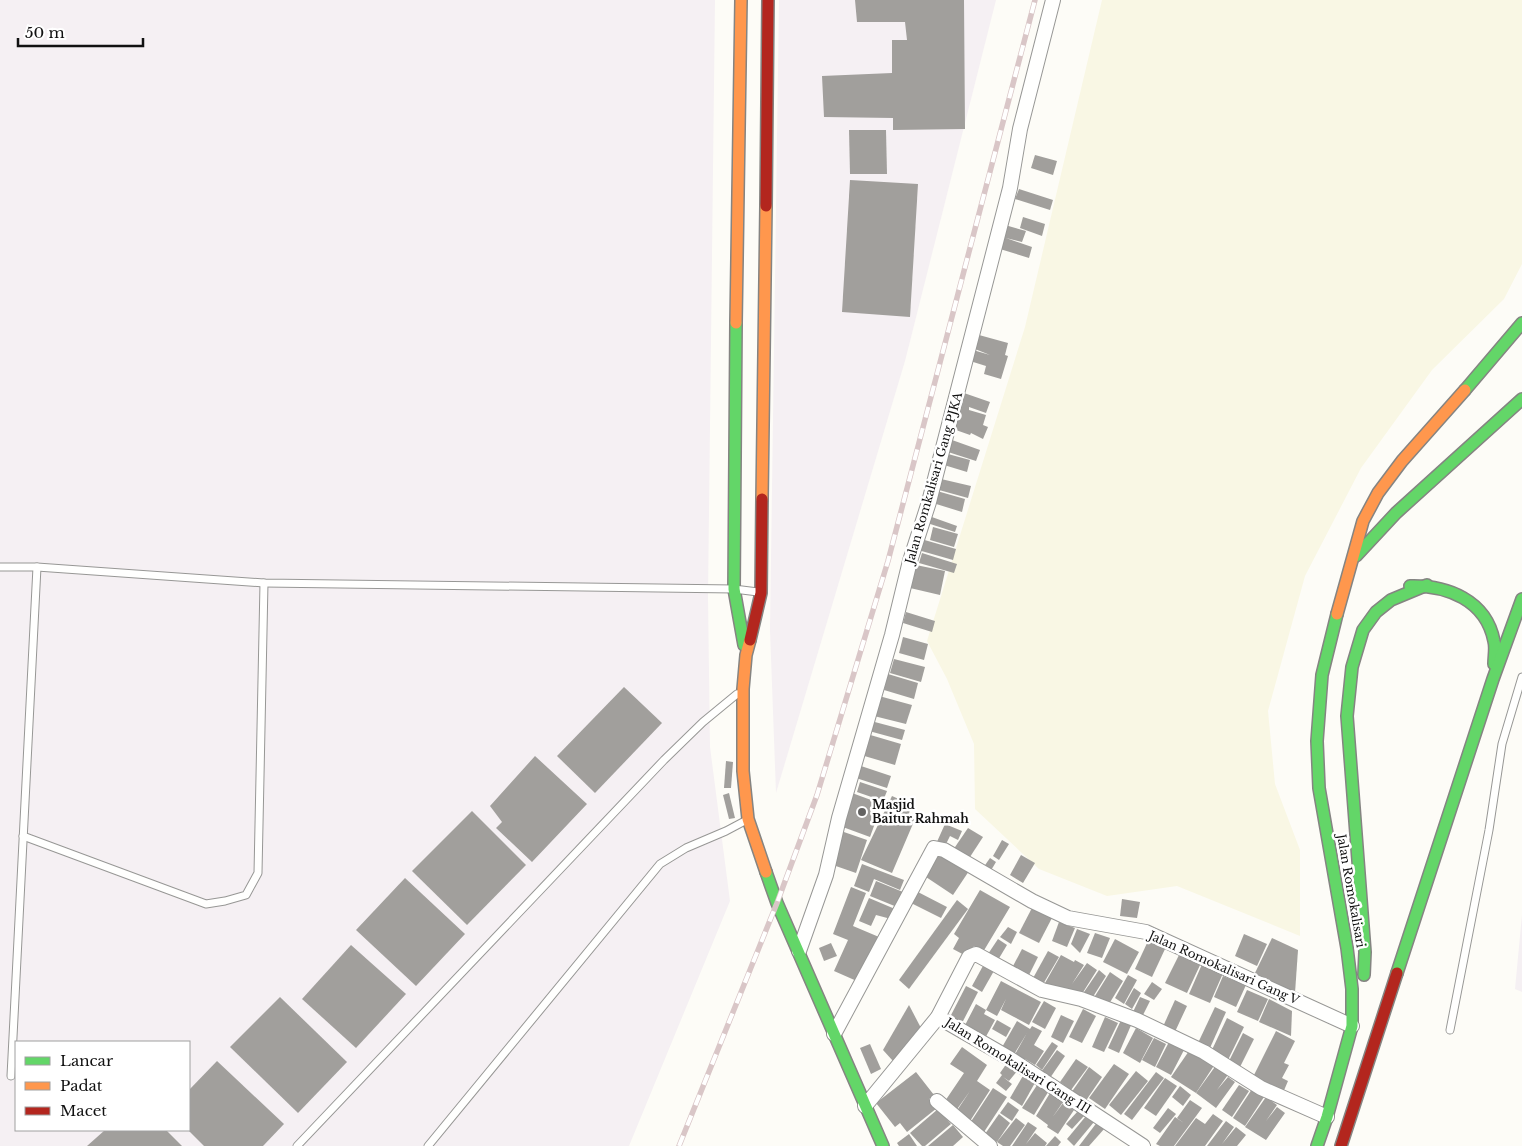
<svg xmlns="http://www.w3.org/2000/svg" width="1522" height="1146" viewBox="0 0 1522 1146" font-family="'Libre Baskerville',serif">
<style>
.industrial{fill:#f5f0f3;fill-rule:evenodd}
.farmland{fill:#f9f7e4}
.building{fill:#a19f9c}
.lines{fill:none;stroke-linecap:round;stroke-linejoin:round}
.lane-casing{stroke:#979795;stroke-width:9}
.street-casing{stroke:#979795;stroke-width:16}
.fast-casing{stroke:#858482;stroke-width:14}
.slow-casing{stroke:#858482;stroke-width:14}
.jam-casing{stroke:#858482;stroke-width:14}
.lane{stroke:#fffffe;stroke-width:7}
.street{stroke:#fffffe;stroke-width:14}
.fast{stroke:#63d668;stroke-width:11}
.slow{stroke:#ff974d;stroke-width:11}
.jam{stroke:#b3261e;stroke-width:11}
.rail-casing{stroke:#d9c6c7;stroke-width:5.5}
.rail{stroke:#fff;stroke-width:4;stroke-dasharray:11;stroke-linecap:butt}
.poi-dot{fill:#646362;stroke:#fff;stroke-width:2}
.labels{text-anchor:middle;stroke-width:5;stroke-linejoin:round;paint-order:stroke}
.street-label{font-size:12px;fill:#111;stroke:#fff}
.poi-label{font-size:12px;font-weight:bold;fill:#111;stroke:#fff;text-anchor:start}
</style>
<rect width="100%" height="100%" fill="#fdfcf7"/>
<g class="industrial">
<path d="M0,0h715l-7,597 2,150 20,154 -101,245h-629zM16,1042h173v88h-173z"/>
<path d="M779,0h217l-91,361 -129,432 -6,-163z"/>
<path d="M1522,915v77l-7,-3z"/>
</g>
<path class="farmland" d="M1102,0h420v264l-18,35 -72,71 -71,98 -56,108 -37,135 7,73 25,66v86l-123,-50 -70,10 -68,-27 -64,-60 -1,-65 -27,-65 -20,-38 98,-314z"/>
<g class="building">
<path d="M855,0h109l1,129 -72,1v-12l-69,-1 -2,-41 70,-3v-33h15l-2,-18h-48z"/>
<path d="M849,130h37l1,44h-37z"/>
<path d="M1035,155l22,6 -4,14 -22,-7z"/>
<path d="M850,180l68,4 -8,133 -68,-5z"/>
<path d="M1019,189l34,11 -3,10 -35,-11z"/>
<path d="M1023,217l22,7 -3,12 -22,-8z"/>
<path d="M1005,225l21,6 -4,11 -16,-4 26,9 -3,11 -29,-9z"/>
<path d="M979,335l29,8 -3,12 3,1 -7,23 -17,-5 2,-8 -16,-5 3,-11 17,5 -15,-6z"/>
<path d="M964,393l26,9 -4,11 -17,-6v3l17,5 -3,10 5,2 -5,12 -12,-6 -1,2 -17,-6z"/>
<path d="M952,440l28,10 -4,11 -28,-9z"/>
<path d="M948,454l22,6 -3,12 -23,-7z"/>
<path d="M941,479l30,7 -3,12 -29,-8z"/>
<path d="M937,491l28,8 -3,13 -29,-9z"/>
<path d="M929,516l28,10 -2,6 -28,-9z"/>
<path d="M933,527l25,7 -4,13 -24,-7z"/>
<path d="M921,539l35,10 -3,11 -35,-10z"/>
<path d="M922,553l35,11 -3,9 -35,-10z"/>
<path d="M916,565l29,6 -5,24 -30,-7z"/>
<path d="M906,612l29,9 -3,11 -29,-9z"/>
<path d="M903,637l25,7 -4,16 -25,-7z"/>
<path d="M894,659l31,8 -4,15 -31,-9z"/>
<path d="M888,674l30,9 -4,16 -30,-9z"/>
<path d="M624,687l38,36 -67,70 -38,-37z"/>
<path d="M879,696l33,9 -6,19 -32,-8z"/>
<path d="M871,721l34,9 -3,10 -33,-9z"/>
<path d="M867,734l34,10 -6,21 -34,-10z"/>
<path d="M535,756l52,48 -55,58 -36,-34 6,-6 -12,-16z"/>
<path d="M726,761l7,1 -2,26h-7z"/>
<path d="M861,766l30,10 -4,12 -31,-10z"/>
<path d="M860,782l27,9 -4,10 -26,-9z"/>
<path d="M729,793l6,25 -6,1 -6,-24z"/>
<path d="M852,793l30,11 -12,33 -30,-11z"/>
<path d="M892,796l20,9 -4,11 7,3 -23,54 -31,-13z"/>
<path d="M472,811l54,54 -59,60 -55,-54z"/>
<path d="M945,824l17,7 -4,9 -8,-4 -6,12 -8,-4z"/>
<path d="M968,828l15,9 -15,23 -15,-10z"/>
<path d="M841,831l26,9 -11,33 -26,-9z"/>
<path d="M1002,840l7,4 -10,16 -6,-4z"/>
<path d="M939,851l30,20 -16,24 -30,-20z"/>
<path d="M1021,855l14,8 -12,20 -13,-8z"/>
<path d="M990,858l6,4 -6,10 -7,-4z"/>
<path d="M862,864l42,16 -4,10 -26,-11 -5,13 -15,-6z"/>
<path d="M405,878l60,56 -49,52 -60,-56z"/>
<path d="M876,881l27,11 -6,15 -27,-11z"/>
<path d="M851,887l15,6 -13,33 26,11 -20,45 -25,-11 14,-31 -15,-6z"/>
<path d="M980,890l30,17 -27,45 -9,-6 -6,11 -15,-8 6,-11 -5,-4z"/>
<path d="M916,891l31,16 -6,11 -30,-15z"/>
<path d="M869,898l26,11 -4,10 -15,-4 -5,11 -12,-5z"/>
<path d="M1122,899l18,3 -3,16 -17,-2z"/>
<path d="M957,900l11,9 -59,80 -10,-9z"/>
<path d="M1034,904l20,10 -15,29 -20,-10z"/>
<path d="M1059,922l16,6 -8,19 -15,-6z"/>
<path d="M1008,927l9,5 -6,12 -11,-7z"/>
<path d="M1077,929l13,5 -10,19 -9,-9z"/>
<path d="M1095,933l15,5 -8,20 -15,-5z"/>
<path d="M1244,934l23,10 -10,22 -22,-10z"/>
<path d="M1272,938l26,12 -3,43 -41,-18z"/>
<path d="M998,939l9,6 -9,15 -10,-6z"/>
<path d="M1115,939l24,13 -12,22 -24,-12z"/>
<path d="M1148,941l17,8 -13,28 -17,-8z"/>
<path d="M831,943l6,13 -13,5 -5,-13z"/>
<path d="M351,945l55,49 -50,54 -54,-49z"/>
<path d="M1022,949l16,8 -10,20 -16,-9z"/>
<path d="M1048,951l11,6 -17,29 -10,-6z"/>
<path d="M1180,953l21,10 -14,30 -22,-10z"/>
<path d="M1061,955l13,7 1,-2 9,5 -12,19 15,-21 10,7 -17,27 -24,-8 -11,-6z"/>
<path d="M1203,962l21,9 -14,32 -21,-9z"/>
<path d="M984,964l11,5 -13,23 -10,-6z"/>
<path d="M1099,970l7,6 -15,24 -9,-5z"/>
<path d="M1110,972l13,9 -14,23 -14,-8z"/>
<path d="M1128,975l9,5 -13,24 -9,-6z"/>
<path d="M1223,976l23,9 -10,22 -22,-10z"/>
<path d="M1001,981l40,21 -12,23 -28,-15 5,-11 -9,17 -11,-6 -2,4 11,6 -12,22 -20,-13 13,-25 10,6z"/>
<path d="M1152,982l10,7 -8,11 -10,-6z"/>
<path d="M966,986l12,6 -17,33 -12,-6z"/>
<path d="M1134,988l7,5 -9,16 -7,-5z"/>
<path d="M1247,990l21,9 -10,22 -21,-9z"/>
<path d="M280,997l67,65 -49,51 -68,-66z"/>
<path d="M1140,997l10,4 -8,16 -9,-5z"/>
<path d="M1269,999l23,12 -1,25 -32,-14z"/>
<path d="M1175,1000l12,6 -14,30 -12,-5z"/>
<path d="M1044,1001l12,7 -11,21 -13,-7z"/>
<path d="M909,1005l12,23 -28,33 -10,-11z"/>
<path d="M1215,1007l11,5 -16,36 -12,-5z"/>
<path d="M1083,1009l13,7 -14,27 -13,-6z"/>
<path d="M1061,1015l13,6 -11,22 -12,-6z"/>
<path d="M1105,1017l13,6 -14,29 -12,-5z"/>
<path d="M1122,1018l10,5 -13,30 -11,-5z"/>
<path d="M1227,1018l17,9 -17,35 -17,-8z"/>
<path d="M997,1020l14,8 -5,9 -14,-8z"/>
<path d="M1017,1021l13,8 2,-3 10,5 -8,14 10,6 -9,14 -10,-6 -1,2 -10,-5 13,-23 -14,23 -12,-7z"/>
<path d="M1136,1028l17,10 -13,25 -17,-10z"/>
<path d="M1276,1031l19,10 -11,22 5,2 -7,13 6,3 -6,14 -30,-16z"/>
<path d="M1243,1033l11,6 -15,30 -11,-6z"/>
<path d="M1154,1038l12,6 -11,23 -13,-7z"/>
<path d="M1052,1042l6,4 -16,24 -6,-5z"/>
<path d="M1169,1042l15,8 -13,25 -15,-8z"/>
<path d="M870,1044l11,25 -10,5 -11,-26z"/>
<path d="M962,1047l25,18 -10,16 13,9 -20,31 -14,-9 14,-21 -15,21 -12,-8 21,-31 -14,-9z"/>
<path d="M1191,1048l24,16 -19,29 -25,-16z"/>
<path d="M1057,1050l8,6 -15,22 -9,-6z"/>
<path d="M1076,1059l12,8 -17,23 -11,-8z"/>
<path d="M217,1061l67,63 -21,22h-59l-16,-16 1,-40z"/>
<path d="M1007,1063l11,7 -9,11 -6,-4 9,7 -6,7 -10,-8 6,-8 -2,-2z"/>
<path d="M1114,1064l15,10 -24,35 -16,-11z"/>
<path d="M1217,1064l13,8 -13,18 11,-13 7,5 -19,26 -20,-15z"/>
<path d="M1089,1067l13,10 -17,25 -14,-9z"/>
<path d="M1136,1071l12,10 -27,34 -12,-10z"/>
<path d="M916,1072l18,23 -5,4 8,9 -30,24 -7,-9 -5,4 -19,-24z"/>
<path d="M1156,1072l8,6 -32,42 -8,-6z"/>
<path d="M1024,1074l12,7 -14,25 -12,-8z"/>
<path d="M1165,1078l12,8 -21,30 -12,-8z"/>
<path d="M1039,1082l11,7 -16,26 -12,-7z"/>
<path d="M1239,1085l10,6 -17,26 -10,-7z"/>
<path d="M1180,1086l11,9 -8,11 -11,-9z"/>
<path d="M993,1088l14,9 -23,35 -14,-9z"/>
<path d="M1252,1089l12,8 -19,29 -12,-8z"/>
<path d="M1050,1093l13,9 -11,16 11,-15 11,7 -16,24 -11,-7 1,-2 -12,-9z"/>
<path d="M1266,1097l11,8 -11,16 11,-14 8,6 -19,27 -21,-13z"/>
<path d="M1190,1100l12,8 -28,38h-14l-4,-2 19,-27 9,6 -7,-5z"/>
<path d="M1008,1102l11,8 -7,11 -12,-8z"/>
<path d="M1168,1108l8,6 -16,19 -7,-5z"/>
<path d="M938,1109l13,15 -26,22h-3l-12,-13z"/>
<path d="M1078,1111l6,5 -12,13 -6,-5z"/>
<path d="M999,1114l11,9 -13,19 -12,-8z"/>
<path d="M1213,1114l10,7 -18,25h-30l21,-28 9,6z"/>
<path d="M1086,1116l8,6 -20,24 -7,-7z"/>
<path d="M1016,1118l9,7 -15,21h-7l-6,-4z"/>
<path d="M1098,1121l7,7 -16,18h-10z"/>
<path d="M1226,1121l8,6 -12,17 14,-17 10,8 -9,11h-30z"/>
<path d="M1028,1122l9,6 -11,16 9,-11 12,10 -2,3h-33z"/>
<path d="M953,1125l10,12 -10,9h-25z"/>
<path d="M105,1130h61l16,16h-95z"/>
<path d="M909,1134l8,12h-18l-2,-3z"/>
<path d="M1055,1136l6,6 -3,4h-12z"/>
</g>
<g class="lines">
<defs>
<g id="lane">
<path d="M0,567h37l227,16 470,6 24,3"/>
<path d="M23,836l183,68 19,-3 21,-6 12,-22 6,-290"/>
<path d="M1450,1030l39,-200 13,-86 20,-67"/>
<path d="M11,1076l26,-509"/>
<path d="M297,1146l367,-386 39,-38 34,-28"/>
<path d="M428,1146l232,-282 26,-16 40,-17 17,-9"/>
</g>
<g id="street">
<path d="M799,951l27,-76 13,-57 53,-183 18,-74 19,-59 81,-314 10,-59 33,-129"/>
<path d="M938,1017l71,41 134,88"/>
<path d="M834,1034l100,-186 10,2 88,51 36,17 78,14 206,94"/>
<path d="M937,1101l53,45"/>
<path d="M865,1106l73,-89 31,-60 7,-3 66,36 39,9 56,21 67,32 57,36 66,29"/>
</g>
<g id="fast">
<path d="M736,323l-2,266 10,56"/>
<path d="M1465,390l57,-67"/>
<path d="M1356,556l40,-43 126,-114"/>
<path d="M1410,586c37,-1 76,14 84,55 2,7 0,15 0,23"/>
<path d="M766,872l11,31 106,243"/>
<path d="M1397,973l96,-294 29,-80"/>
<path d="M1364,975l1,-23 -18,-236 5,-49 11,-37 13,-18 15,-12 36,-15"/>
<path d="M1317,1146l10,-29 25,-91v-37l-5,-41 -28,-160 -2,-47 5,-66 15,-61"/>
</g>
<g id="slow">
<path d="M736,323l5,-323"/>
<path d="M762,499l4,-293"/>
<path d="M1337,614l26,-93 15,-28 24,-32 63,-71"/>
<path d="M750,640l-4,15 -3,34v82l5,48 18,53"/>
</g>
<g id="jam">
<path d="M766,206l2,-206"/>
<path d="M750,640l11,-47 1,-94"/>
<path d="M1341,1146l56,-173"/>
</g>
</defs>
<use href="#lane" class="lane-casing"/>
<use href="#street" class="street-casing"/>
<use href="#fast" class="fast-casing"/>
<use href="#slow" class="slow-casing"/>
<use href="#jam" class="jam-casing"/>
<use href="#lane" class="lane"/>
<use href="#street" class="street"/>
<use href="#fast" class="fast"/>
<use href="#slow" class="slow"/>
<use href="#jam" class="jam"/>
<defs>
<path id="rail" d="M679,1146l98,-243 40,-108 71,-234 147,-561"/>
</defs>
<use href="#rail" class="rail-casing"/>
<use href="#rail" class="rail"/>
</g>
<circle class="poi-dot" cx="862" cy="812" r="5"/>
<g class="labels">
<g class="street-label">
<text transform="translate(934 478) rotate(-74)" y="4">Jalan Romkalisari Gang PJKA</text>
<text transform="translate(1351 891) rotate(80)" y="4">Jalan Romokalisari</text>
<text transform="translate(1224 968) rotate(24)" y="4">Jalan Romokalisari Gang V</text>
<text transform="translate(1018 1066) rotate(32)" y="4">Jalan Romokalisari Gang III</text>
</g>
<g class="poi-label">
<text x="872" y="809">Masjid<tspan x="872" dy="14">Baitur Rahmah</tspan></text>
</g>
</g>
<rect x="15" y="1041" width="175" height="90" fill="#ffffff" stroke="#a0a0a0"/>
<rect x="25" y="1057" width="25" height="8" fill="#63d668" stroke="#a0a0a0"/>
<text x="60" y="1066" font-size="15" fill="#111111">Lancar</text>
<rect x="25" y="1082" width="25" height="8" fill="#ff974d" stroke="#a0a0a0"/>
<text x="60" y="1091" font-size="15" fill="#111111">Padat</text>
<rect x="25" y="1107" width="25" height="8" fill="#b3261e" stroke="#a0a0a0"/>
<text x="60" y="1116" font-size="15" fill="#111111">Macet</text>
<path d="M18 38v8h125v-8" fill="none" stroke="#111111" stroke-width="2.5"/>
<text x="25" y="38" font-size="15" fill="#111111" stroke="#ffffff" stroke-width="4" paint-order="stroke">50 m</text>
</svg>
